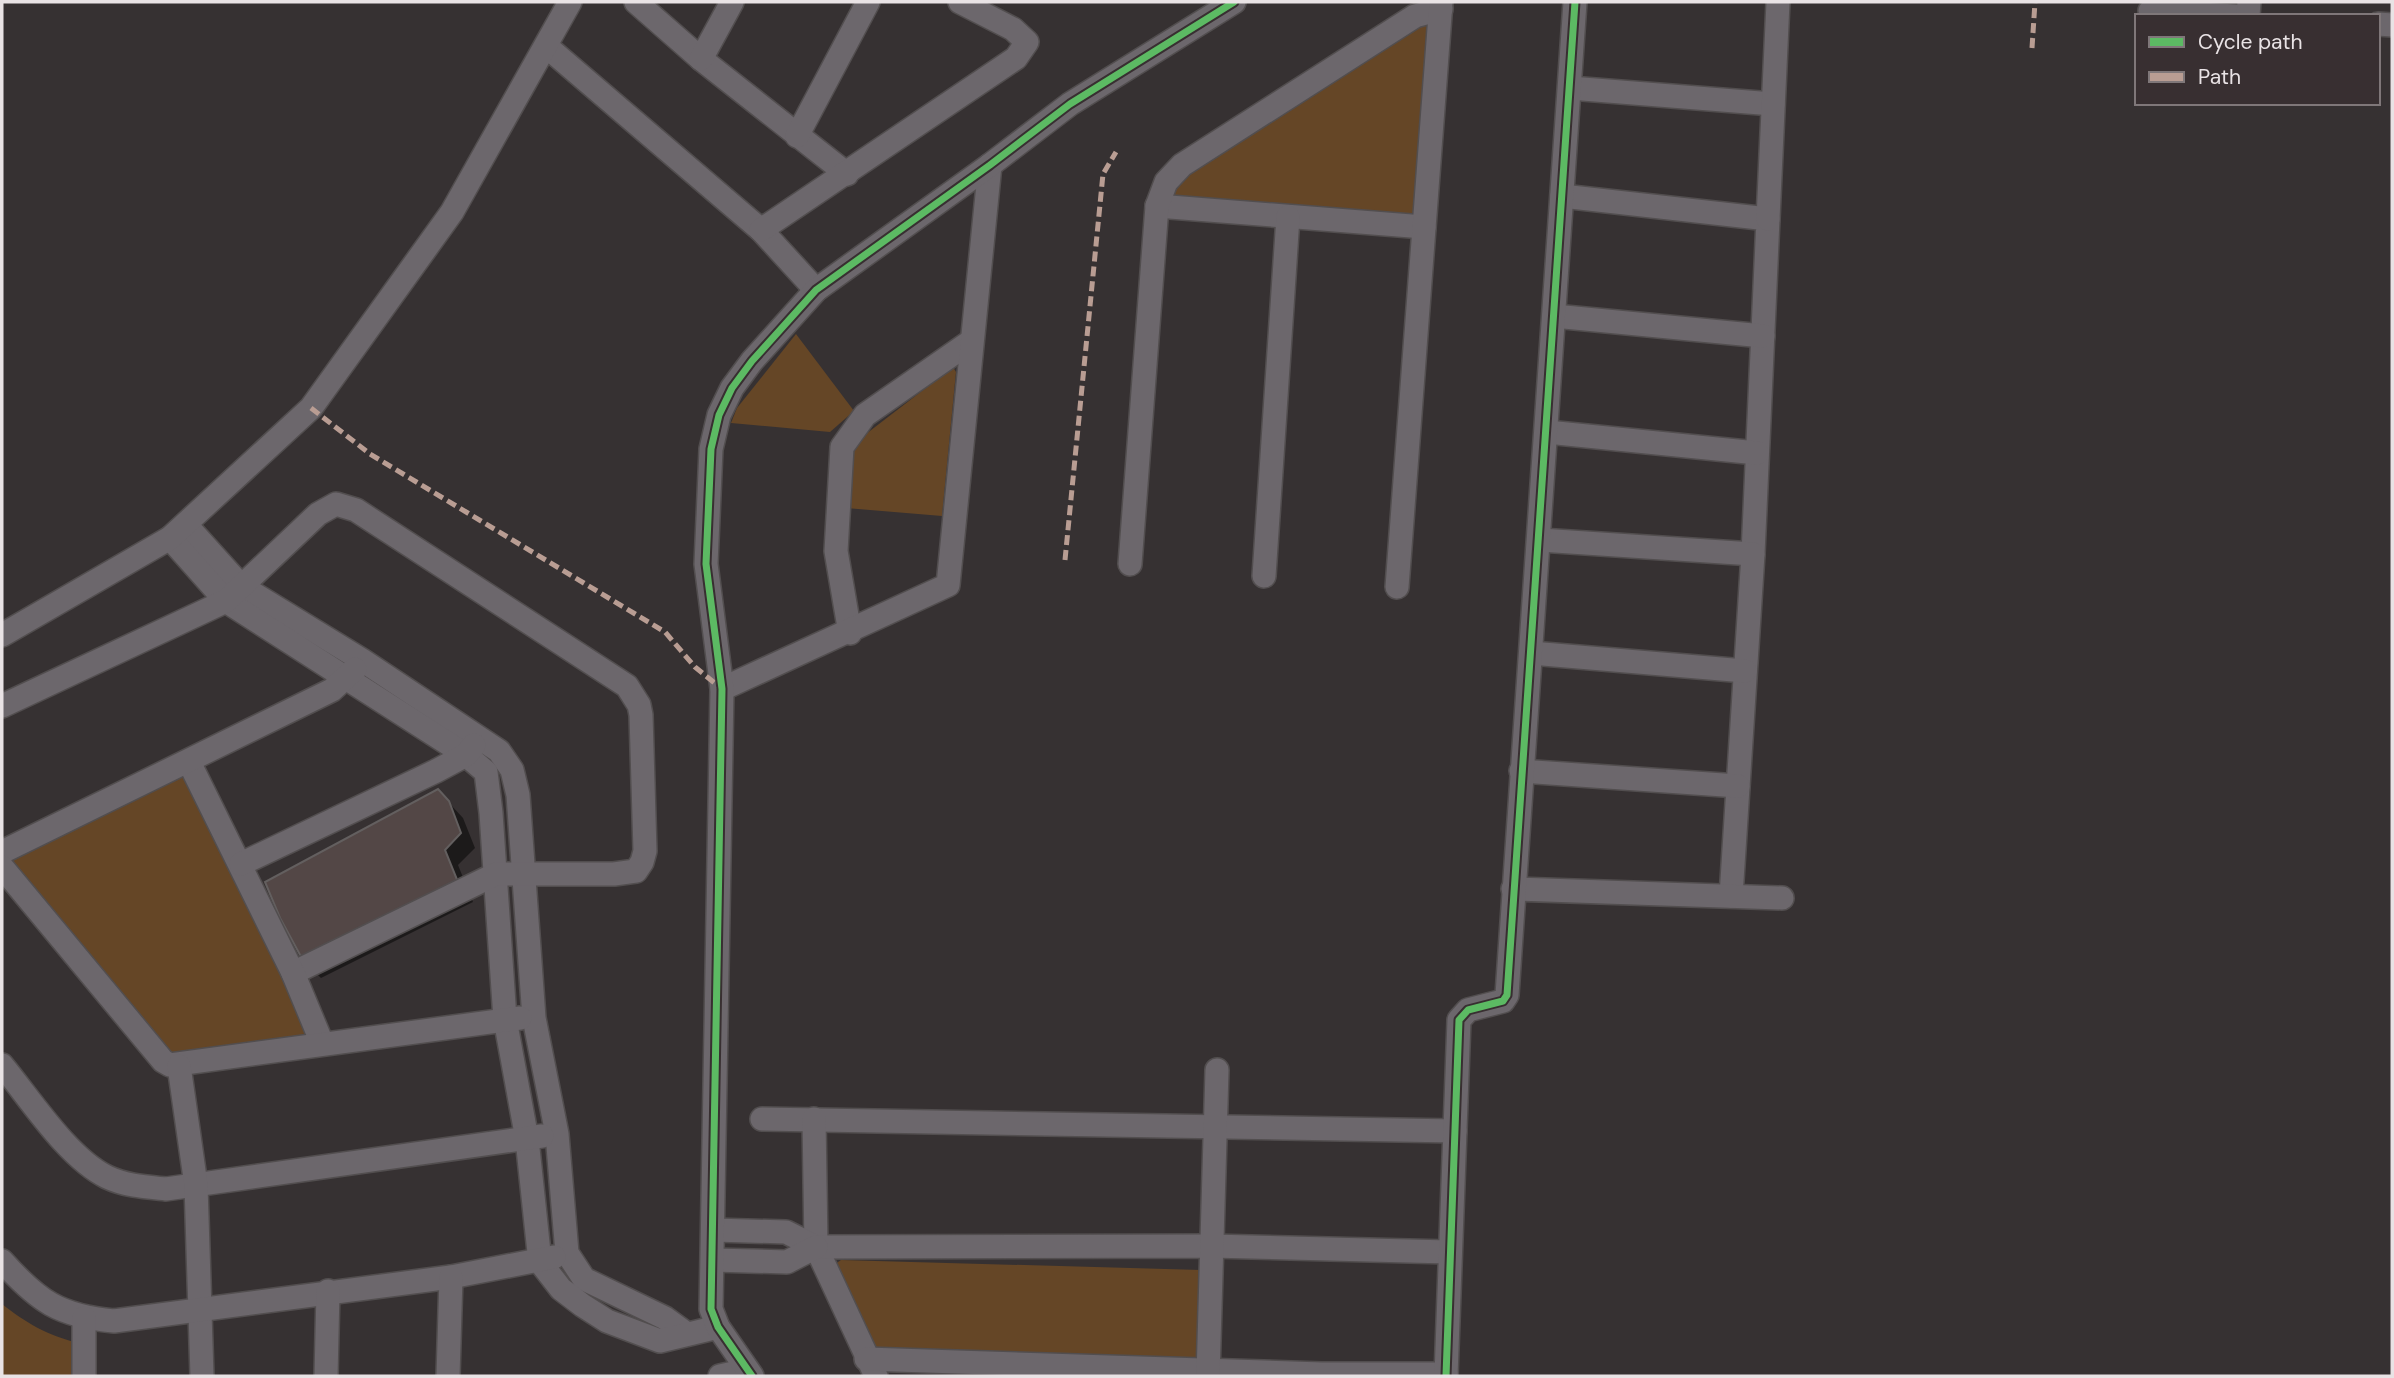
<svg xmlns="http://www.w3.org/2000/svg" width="2394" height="1378" viewBox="0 0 2394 1378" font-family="'DM Sans',sans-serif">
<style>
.green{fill:#654626}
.shadow{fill:#0007}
.building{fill:#534746;stroke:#635f5f;stroke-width:2}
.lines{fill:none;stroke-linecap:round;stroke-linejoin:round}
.minor-casing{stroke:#524e4f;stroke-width:26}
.minor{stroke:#6c676c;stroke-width:23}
.quiet{stroke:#b99d93;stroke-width:5;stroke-dasharray:10 5;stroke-linecap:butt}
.cycleway-casing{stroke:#382f31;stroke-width:11}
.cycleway{stroke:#5cba63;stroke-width:7}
</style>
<rect width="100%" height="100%" fill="#363132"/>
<g class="green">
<path d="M1419,23l12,3 -14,192 -241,-14 -6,-10 18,-22z"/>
<path d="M796,334l58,77 -24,21 -99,-9 6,-15z"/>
<path d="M953,367l3,5 -14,144 -96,-8 7,-64z"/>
<path d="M185,773l130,264 -146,24 -165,-197z"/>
<path d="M841,1260l360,10 -5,106 -323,-11 -42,-98z"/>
<path d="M2,1304c24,19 45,31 76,39l-1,33h-75z"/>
</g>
<path class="shadow" d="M438,791l25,27 12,30 -17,17 15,37 -152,76 -15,-15z"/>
<path class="building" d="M438,789l11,12 12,32 -16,17 15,37 -155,77 -25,-46 -15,-36z"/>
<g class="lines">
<defs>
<g id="minor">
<path d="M636,2l65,57 146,115"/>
<path d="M2150,11l85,5"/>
<path d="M2248,16l1,-14"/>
<path d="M2378,24l14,1"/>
<path d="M546,46l215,184 55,60"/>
<path d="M701,59l31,-57"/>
<path d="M1570,88l203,16"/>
<path d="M797,136l71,-134"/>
<path d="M1562,196l206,23 -15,335"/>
<path d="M1157,206l267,21"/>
<path d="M1768,219l10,-217"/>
<path d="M761,230l255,-172 11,-16 -14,-13 -53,-27"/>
<path d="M1554,316l209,20"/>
<path d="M1547,432l210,21"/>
<path d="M186,525l55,61 121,74 137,91 13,19 6,25 16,223 23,116 10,119 17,26 81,39 22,16"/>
<path d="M170,538l56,63 240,154 20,17 5,41 14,206 22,120 13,123 21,27 21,16 25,16 53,20 58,-14"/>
<path d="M1540,540l213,14 -22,342"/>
<path d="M1130,564l27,-358 9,-24 16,-17 233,-149 26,-7"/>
<path d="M1264,576l24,-359"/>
<path d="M1397,587l44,-585"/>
<path d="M850,633l-14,-82 6,-104 23,-32 105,-73"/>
<path d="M2,635l168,-97 141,-130 141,-196 118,-210"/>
<path d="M1531,653l214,18"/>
<path d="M722,689l226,-104 42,-420"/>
<path d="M2,706l224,-105 92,-87 18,-10 20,6 271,176 12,19 2,10 4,136 -3,11 -6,9 -22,3h-118l-203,99"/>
<path d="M189,762l104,211 29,70"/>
<path d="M1521,771l217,15"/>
<path d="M2,852l330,-162 23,-21"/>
<path d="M241,864l195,-93 30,-16 8,-10"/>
<path d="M2,867l161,194 7,4 350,-47"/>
<path d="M1513,889l269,9"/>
<path d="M2,1065c29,35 65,92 105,112 19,9 39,10 59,12l376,-53"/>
<path d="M179,1066l17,119 6,191"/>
<path d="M762,1119l693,12"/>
<path d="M814,1119l2,128 60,129"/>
<path d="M714,1230l72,2 30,15 395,-1 238,6"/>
<path d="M713,1260l74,2 29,-15"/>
<path d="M2,1261c36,40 57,55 112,60l337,-44 103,-20"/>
<path d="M84,1318v58"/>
<path d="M866,1359l456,15h124"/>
<path d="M326,1376l2,-85"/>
<path d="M448,1376l3,-99"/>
<path d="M720,1376l27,-6"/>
<path d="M752,1376l-34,-49 -7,-18 11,-620 -16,-125 5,-115 8,-34 13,-27 20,-27 64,-71 174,-125 80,-61 164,-102"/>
<path d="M1208,1376l9,-306"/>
<path d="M1446,1376l13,-356 9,-10 35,-9 4,-6 68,-993"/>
</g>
</defs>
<use href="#minor" class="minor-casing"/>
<use href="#minor" class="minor"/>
<g class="quiet">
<path d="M2032,48l3,-46"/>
<path d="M311,408l59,46 295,178 30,35 27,22"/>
<path d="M1065,560l38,-386 13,-22"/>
</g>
<defs>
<g id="cycleway">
<path d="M752,1376l-34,-49 -7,-18 11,-620 -16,-125 5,-115 8,-34 13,-27 20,-27 64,-71 174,-125 80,-61 164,-102"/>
<path d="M1446,1376l13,-356 9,-10 35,-9 4,-6 68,-993"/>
</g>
</defs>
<use href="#cycleway" class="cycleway-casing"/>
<use href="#cycleway" class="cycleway"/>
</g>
<rect width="2394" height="1378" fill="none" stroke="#e9e3e5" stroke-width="7"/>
<rect x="2135" y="14" width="245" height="91" fill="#382f31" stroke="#7f7779" stroke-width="2"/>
<rect x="2149" y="37" width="35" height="10" fill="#5cba63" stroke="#7f7779" stroke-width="2"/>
<text x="2198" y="49" font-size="21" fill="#e9e3e5">Cycle path</text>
<rect x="2149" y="72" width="35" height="10" fill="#b99d93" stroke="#7f7779" stroke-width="2"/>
<text x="2198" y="84" font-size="21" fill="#e9e3e5">Path</text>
</svg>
